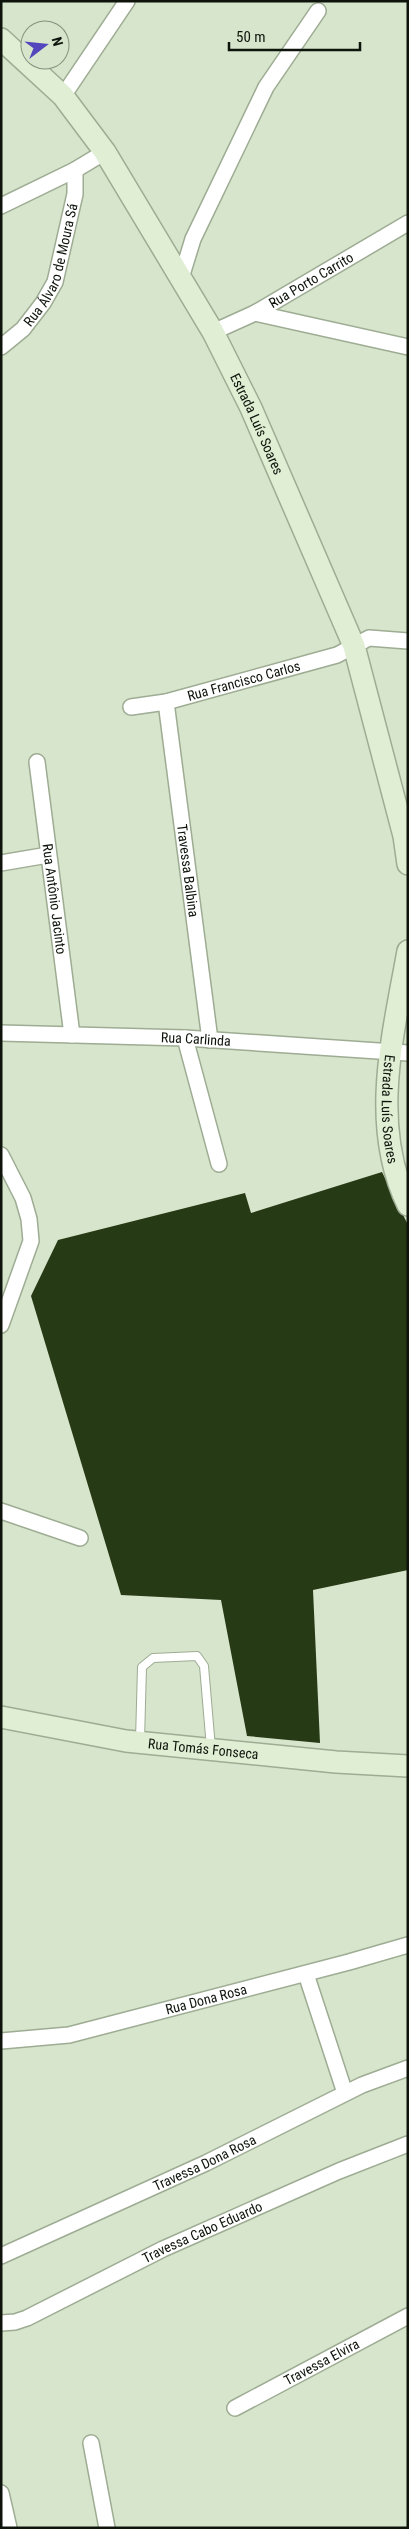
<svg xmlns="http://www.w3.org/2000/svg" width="409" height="2529" font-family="'Roboto Condensed',sans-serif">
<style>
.building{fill:#263a15}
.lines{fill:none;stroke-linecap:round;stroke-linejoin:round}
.lane-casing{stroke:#9dac93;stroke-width:10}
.street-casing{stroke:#9dac93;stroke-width:18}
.secondary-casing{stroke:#9dac93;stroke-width:24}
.lane{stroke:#fff;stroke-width:8}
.street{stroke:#fff;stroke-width:15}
.secondary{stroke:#e0eed4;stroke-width:21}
.labels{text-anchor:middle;stroke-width:5;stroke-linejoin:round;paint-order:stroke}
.street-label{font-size:14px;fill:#0e140b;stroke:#d6e5cb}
</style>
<rect width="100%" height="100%" fill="#d6e5cb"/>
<path class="building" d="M 382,1172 L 408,1225 L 408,1570 L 313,1590 L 320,1743 L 247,1736 L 221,1600 L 121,1595 L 31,1296 L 58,1240 L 245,1193 L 251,1213 Z"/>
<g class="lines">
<defs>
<path id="lane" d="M 140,1740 L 142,1667 L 153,1658 L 197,1656 L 204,1666 L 211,1748"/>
<g id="street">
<path d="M 63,96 L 127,1"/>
<path d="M 1,206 L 75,170 L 105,152"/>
<path d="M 181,278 L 193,239 L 266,87 L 318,11"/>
<path d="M 255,313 L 408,347"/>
<path id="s1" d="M 213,332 L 255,313 L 408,223"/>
<path id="s2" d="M 1,347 L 23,329 L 43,303 L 55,282 L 75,194 L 75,170"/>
<path id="s3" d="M 166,702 L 210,1040"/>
<path id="s4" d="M 131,707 L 166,702 L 337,655 L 369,638 L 408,641"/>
<path id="s5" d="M 37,762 L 72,1035"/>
<path d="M 1,863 L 48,855"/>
<path id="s6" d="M 1,1033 L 185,1038 L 408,1053"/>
<path d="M 185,1038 L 219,1164"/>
<path d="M 1,1155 L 23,1198 L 29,1219 L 31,1241 L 1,1325"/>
<path d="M 1,1511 L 80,1538"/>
<path d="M 306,1974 L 345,2093"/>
<path id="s7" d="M 1,2041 L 69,2035 L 349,1962 L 408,1945"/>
<path id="s8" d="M 1,2256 L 206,2163 L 362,2085 L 408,2068"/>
<path id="s9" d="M 1,2323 L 15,2322 L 27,2318 L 163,2249 L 339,2171 L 408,2144"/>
<path id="s10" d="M 235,2408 L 408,2316"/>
<path d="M 91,2443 L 107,2528"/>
<path d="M 1,2493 L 9,2528"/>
</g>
<g id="secondary">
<path id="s11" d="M 1,39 L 63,96 L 105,152 L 213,332 L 251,408 L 354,646 L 404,836 L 408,864"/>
<path id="s12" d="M 408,951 C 393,1035 369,1125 408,1205"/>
<path id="s13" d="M 1,1717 L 126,1741 L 336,1762 L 408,1766"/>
</g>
</defs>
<use href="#lane" class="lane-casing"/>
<use href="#street" class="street-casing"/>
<use href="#secondary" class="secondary-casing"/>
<use href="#lane" class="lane"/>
<use href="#street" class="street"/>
<use href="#secondary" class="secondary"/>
</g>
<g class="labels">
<g class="street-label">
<text dy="5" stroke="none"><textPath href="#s2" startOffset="100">Rua Álvaro de Moura Sá</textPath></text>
<text dy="5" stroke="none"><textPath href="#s1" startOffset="111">Rua Porto Carrito</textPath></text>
<text dy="5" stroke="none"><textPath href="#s11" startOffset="466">Estrada Luís Soares</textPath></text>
<text dy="5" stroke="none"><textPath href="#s4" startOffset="116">Rua Francisco Carlos</textPath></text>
<text dy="5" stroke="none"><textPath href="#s3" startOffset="170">Travessa Balbina</textPath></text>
<text dy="5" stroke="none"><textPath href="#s5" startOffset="138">Rua Antônio Jacinto</textPath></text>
<text dy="5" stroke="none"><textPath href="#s6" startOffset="195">Rua Carlinda</textPath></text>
<text dy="5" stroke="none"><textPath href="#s12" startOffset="160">Estrada Luís Soares</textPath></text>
<text dy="5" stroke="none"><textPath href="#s13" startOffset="205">Rua Tomás Fonseca</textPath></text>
<text dy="5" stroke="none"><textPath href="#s7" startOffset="210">Rua Dona Rosa</textPath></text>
<text dy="5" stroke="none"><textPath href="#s8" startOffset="224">Travessa Dona Rosa</textPath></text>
<text dy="5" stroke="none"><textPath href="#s9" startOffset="222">Travessa Cabo Eduardo</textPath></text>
<text dy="5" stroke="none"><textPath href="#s10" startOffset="98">Travessa Elvira</textPath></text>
</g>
</g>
<rect width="409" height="2529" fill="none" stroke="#0e140b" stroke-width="5"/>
<g transform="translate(45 45) rotate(74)"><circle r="24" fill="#d6e5cb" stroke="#86917e"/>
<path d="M0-4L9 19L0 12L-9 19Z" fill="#5345bc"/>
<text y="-8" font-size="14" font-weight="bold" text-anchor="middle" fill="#0e140b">N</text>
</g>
<path d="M229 42v8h131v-8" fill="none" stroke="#0e140b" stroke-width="2.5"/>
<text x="236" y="42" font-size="15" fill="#0e140b" stroke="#d6e5cb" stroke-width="4" paint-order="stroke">50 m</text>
</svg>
